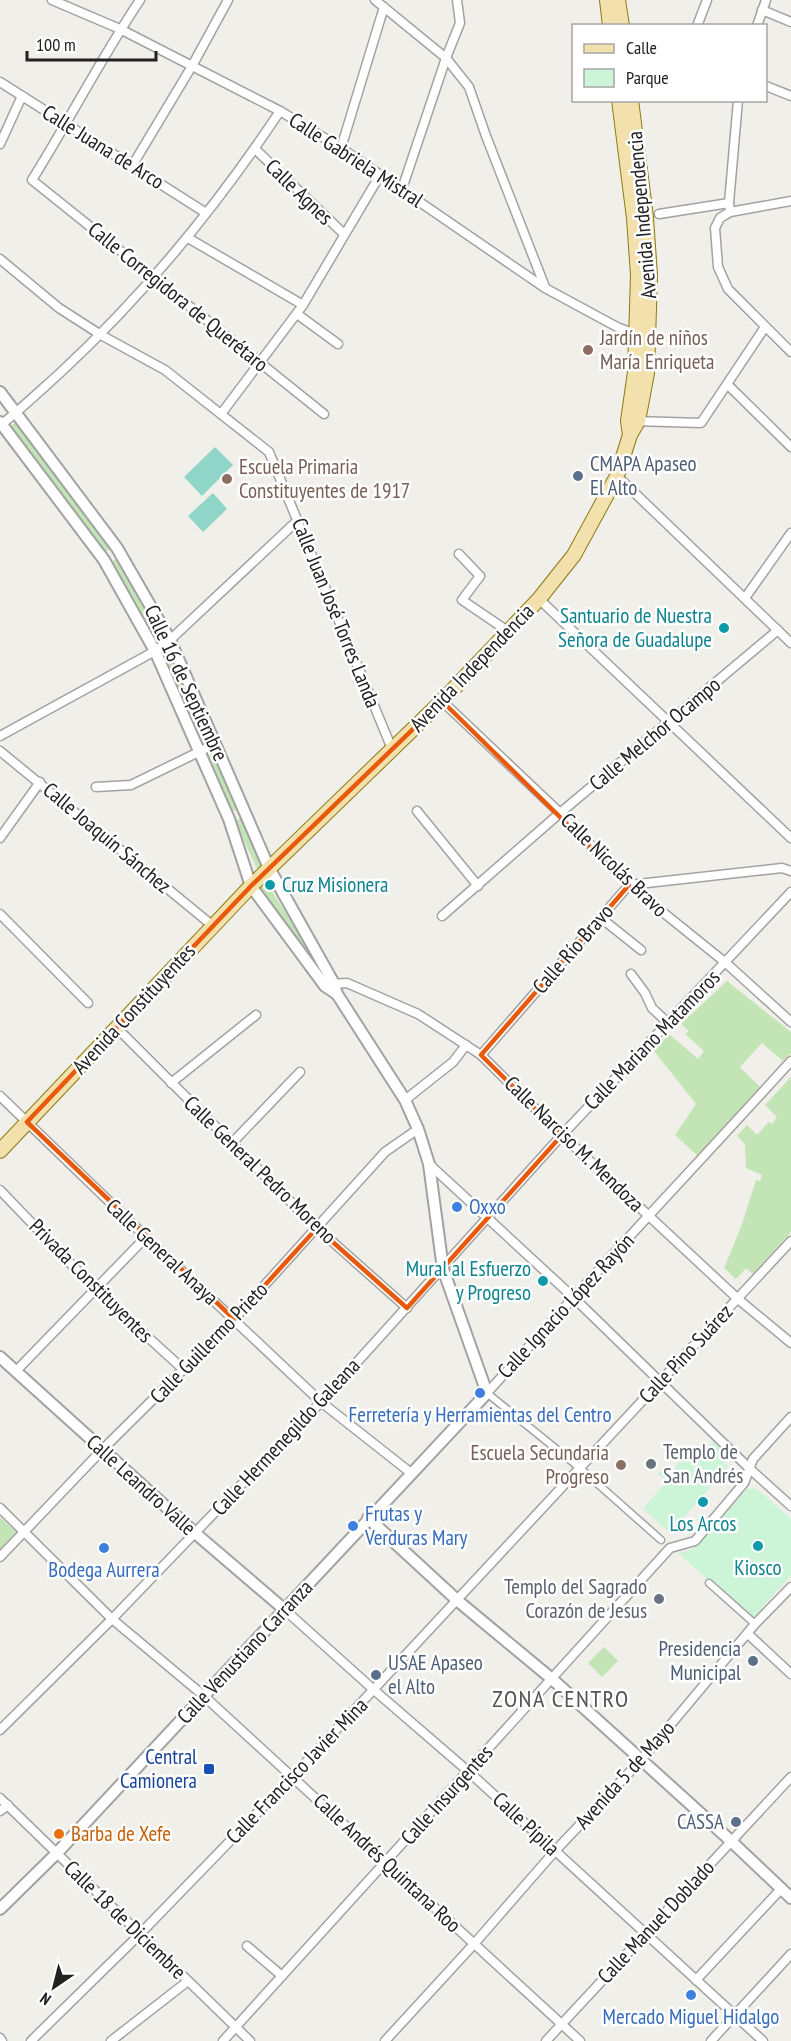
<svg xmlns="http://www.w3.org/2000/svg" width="791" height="2041" font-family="'PT Sans Narrow',sans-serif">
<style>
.grass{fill:#c3e4b5}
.park{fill:#ccf4d6}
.pitch{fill:#90d6c8}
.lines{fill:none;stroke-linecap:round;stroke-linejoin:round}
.pedestrian-casing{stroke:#a2a2a2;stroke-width:9}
.minor-casing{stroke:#a2a2a2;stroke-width:11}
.tertiary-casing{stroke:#a2a2a2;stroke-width:14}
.primary-casing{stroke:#8c7a11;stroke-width:16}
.pedestrian{stroke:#fff;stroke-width:6}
.minor{stroke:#fff;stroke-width:8}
.tertiary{stroke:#fff;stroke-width:10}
.primary{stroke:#f2e1ac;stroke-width:14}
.marked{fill:none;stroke:#e8590c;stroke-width:4.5;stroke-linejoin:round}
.education-dot{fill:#8d6e63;stroke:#fff;stroke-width:2}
.service-dot{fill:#5c6f8a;stroke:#fff;stroke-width:2}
.culture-dot{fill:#0f9aa8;stroke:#fff;stroke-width:2}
.shop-dot{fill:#3f7fe0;stroke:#fff;stroke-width:2}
.worship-dot{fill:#6b7280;stroke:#fff;stroke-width:2}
.transit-dot{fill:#1a4fb4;stroke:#fff;stroke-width:2}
.food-dot{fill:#e8710a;stroke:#fff;stroke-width:2}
.labels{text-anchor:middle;stroke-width:5;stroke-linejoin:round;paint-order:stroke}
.street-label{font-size:21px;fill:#212121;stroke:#fff}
.education-label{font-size:21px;fill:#785e54;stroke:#fff;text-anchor:start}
.service-label{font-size:21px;fill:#4e5e75;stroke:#fff;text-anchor:start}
.culture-label{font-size:21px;fill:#0d838f;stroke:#fff;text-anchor:end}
.shop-label{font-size:21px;fill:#366cbe;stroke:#fff}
.worship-label{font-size:21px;fill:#5b616d;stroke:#fff;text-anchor:start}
.transit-label{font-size:21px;fill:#164399;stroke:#fff;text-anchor:end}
.food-label{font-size:21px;fill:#c56008;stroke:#fff;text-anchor:start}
.quarter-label{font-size:24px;letter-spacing:1.5px;fill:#545454;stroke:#fff}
</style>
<rect width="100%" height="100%" fill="#f0efe9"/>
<g class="grass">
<path d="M 18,421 L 110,549 L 105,552 L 11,426 Z"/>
<path d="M 117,558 L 162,633 L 154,638 L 110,563 Z"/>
<path d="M 171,655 L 207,739 L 201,742 L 164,659 Z"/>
<path d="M 213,752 L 238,809 L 231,812 L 206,756 Z"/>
<path d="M 242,818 L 264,866 L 257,869 L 235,821 Z"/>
<path d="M 265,881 L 321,967 L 321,973 L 257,886 Z"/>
<path d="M 727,981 L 791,1032 L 791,1053 L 783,1061 L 762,1043 L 740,1067 L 760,1087 L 698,1156 L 675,1135 L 696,1104 L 654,1051 L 669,1034 L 698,1059 L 704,1051 L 685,1034 L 689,1031 L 681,1024 Z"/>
<path d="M 791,1077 L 791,1232 L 753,1274 L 746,1268 L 736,1279 L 724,1268 L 741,1227 L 756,1180 L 760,1181 L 762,1175 L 746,1168 L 745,1144 L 737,1136 L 747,1125 L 757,1135 L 769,1122 L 772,1124 L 777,1117 L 765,1105 Z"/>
<path d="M 0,1517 L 16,1532 L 0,1549 Z"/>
<path d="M 604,1647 L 618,1661 L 602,1677 L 588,1663 Z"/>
</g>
<g class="park">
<path d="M 715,1437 L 734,1453 L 724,1463 L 728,1467 L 670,1533 L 643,1509 L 667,1481 L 658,1474 L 664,1465 L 673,1471 L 683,1456 L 696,1465 Z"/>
<path d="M 748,1488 L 757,1489 L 791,1519 L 791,1575 L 752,1619 L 678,1553 L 693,1549 Z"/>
</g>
<g class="pitch">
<path d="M 215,447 L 233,465 L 202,496 L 184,477 Z"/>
<path d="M 213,493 L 227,509 L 203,532 L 188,516 Z"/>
</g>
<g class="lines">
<defs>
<g id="pedestrian">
<path d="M 487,1393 L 581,1469 L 661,1540"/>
<path d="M 709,1583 L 755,1624"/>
</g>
<g id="minor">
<path d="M 52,0 L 120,29 L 280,111 L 341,148 L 545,288 L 619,328 L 639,335"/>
<path d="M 140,0 C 101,58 69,121 32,180 L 324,414"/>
<path d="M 375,0 L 446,58 L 469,87 L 486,136 L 545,287"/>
<path d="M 762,10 L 791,22"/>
<path d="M 697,26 L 707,0"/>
<path d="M 757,26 L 766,0"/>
<path d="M 0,82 L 206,213"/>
<path d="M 766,86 L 791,96"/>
<path d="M 0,144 L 22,96"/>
<path d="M 341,148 L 384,7"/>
<path d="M 255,149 L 344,234"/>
<path d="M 132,166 L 192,66 L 228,0"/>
<path d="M 402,189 L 446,58 L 460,23 L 457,0"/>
<path d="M 791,201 L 730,212 L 720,218 L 715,228 L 718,267 L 728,289 L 791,352"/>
<path d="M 730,212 L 729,203 L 738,100"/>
<path d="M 659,214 L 729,203"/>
<path d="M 188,238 L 303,305"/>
<path d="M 0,259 L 59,308 L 101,335 L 165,370 L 269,452 L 392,749"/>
<path d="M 297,314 L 338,344"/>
<path d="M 728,385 L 791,447"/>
<path d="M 221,414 L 303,305 L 380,175"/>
<path d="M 634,421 L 701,423 L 765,327"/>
<path d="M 2,424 C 22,408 41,390 60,373 C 144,295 217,206 280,111"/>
<path d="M 617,476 L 791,643"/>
<path d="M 459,554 L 480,576 L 462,600 L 509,632"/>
<path d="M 745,598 L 791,533"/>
<path d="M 539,599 L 791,838"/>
<path d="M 442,701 L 560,813 L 629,885 L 726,963 L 791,1022"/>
<path d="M 0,736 L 155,651 L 170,640 L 298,520"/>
<path d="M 0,751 L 213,926"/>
<path d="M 96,787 L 131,785 L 215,744"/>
<path d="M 417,811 L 478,886"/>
<path d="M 0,838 L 40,782"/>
<path d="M 0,914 L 88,1003"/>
<path d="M 442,916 L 560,813 L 778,630"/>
<path d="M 601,918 L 641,950"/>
<path d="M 631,974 L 645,993 L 652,1008 L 668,1023"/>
<path d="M 330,984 L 347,983 L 418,1014 L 481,1055 L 562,1135 L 738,1299 L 791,1343"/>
<path d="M 117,1028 L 317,1228 L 407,1308"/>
<path d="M 481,1055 L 629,885 L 782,868 L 791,871"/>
<path d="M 171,1083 L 256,1015"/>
<path d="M 0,1096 L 146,1237 L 321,1402 L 411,1473"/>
<path d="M 405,1100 L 453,1062 L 466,1045"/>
<path d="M 231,1144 L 300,1072"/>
<path d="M 429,1164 L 573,1297 L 750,1469 L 791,1506"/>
<path d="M 0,1190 L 95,1289 L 184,1370"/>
<path d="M 16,1371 L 146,1237"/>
<path d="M 487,1393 C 587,1281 690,1172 791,1061"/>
<path d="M 0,1508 L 112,1619 L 204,1696 L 580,2041"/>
<path d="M 0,1557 L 102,1450 L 234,1319 L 385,1152 L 418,1129"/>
<path d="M 285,1610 L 374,1690 L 469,1772 L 763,2041"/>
<path d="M 748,1634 L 791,1674"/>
<path d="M 0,1730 L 112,1619 L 321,1402 L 562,1135 L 791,892"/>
<path d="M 0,1798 L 250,2041"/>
<path d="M 0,1811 L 8,1805"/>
<path d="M 247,1946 L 282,1976"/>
<path d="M 696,1980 L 781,1889"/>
<path d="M 0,2038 L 2,2041"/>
<path d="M 31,2041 L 139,1935 L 293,1776 L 791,1241"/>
<path d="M 111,2041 L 188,1981"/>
<path d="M 223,2041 L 670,1548 L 695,1541 L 744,1483 L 753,1459 L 791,1417"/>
<path d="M 385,2041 L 474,1944 L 555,1851 L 641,1760 L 755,1624 L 791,1587"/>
<path d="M 546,2041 L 791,1777"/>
<path d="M 711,2041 L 791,1954"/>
</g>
<g id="tertiary">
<path d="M 0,392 L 117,548 L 170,640 L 269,868 L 333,982 L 337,994 L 405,1100 L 418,1129 L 429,1164 L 443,1269 L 487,1393 L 56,1854 L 0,1909"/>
<path d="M 0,422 L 104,560 L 155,651 L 229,819 L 251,886 L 325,986 L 337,994"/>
<path d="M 0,1357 L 195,1533 L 285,1610"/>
<path d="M 368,1518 L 458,1601 L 552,1679 L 731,1841 L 791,1898"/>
</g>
<g id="primary">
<path d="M 607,0 L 610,26"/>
<path d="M 618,0 L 622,26"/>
<path d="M 619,100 L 634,218 L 638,275 L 635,372 L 628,421 L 630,435"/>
<path d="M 0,1151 L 251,886 L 442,701 L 539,599 L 574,555 L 617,476 L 630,435 L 638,421 L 647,373 L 650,275 L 646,217 L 631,100"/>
</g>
</defs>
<use href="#pedestrian" class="pedestrian-casing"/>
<use href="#minor" class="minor-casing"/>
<use href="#tertiary" class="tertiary-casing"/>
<use href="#primary" class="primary-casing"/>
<use href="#pedestrian" class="pedestrian"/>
<use href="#minor" class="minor"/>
<use href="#tertiary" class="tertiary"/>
<use href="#primary" class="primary"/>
</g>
<path class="marked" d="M 442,701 L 629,885 L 481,1055 L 562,1135 L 407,1308 L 317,1228 L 234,1319 L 27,1122 L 251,886 Z"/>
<g class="education-dot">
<circle cx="588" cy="350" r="6"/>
<circle cx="227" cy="479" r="6"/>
<circle cx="621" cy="1465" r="6"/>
</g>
<g class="service-dot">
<circle cx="578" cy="476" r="6"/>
<circle cx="753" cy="1661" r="6"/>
<circle cx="376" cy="1675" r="6"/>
<circle cx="736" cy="1822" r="6"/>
</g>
<g class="culture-dot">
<circle cx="724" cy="628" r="6"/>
<circle cx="270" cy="885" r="6"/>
<circle cx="543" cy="1281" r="6"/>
<circle cx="703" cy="1502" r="6"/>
<circle cx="758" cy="1546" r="6"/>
</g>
<g class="shop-dot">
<circle cx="457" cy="1207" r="6"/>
<circle cx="480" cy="1393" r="6"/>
<circle cx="353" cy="1526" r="6"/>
<circle cx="104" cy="1548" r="6"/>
<circle cx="691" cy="1995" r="6"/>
</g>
<g class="worship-dot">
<circle cx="651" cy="1464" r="6"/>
<circle cx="659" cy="1599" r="6"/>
</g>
<rect class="transit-dot" x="203" y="1763" width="12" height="12" rx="3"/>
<circle class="food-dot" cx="59" cy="1834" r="6"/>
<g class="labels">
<g class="street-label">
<text transform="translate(103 147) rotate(32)" y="7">Calle Juana de Arco</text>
<text transform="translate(356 160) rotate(33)" y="7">Calle Gabriela Mistral</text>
<text transform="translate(299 192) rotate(44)" y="7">Calle Agnes</text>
<text transform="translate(642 215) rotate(-95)" y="7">Avenida Independencia</text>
<text transform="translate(178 297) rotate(39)" y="7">Calle Corregidora de Querétaro</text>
<text transform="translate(336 613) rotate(68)" y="7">Calle Juan José Torres Landa</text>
<text transform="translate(472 668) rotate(-46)" y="7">Avenida Independencia</text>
<text transform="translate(186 683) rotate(65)" y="7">Calle 16 de Septiembre</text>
<text transform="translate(655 734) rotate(-40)" y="7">Calle Melchor Ocampo</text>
<text transform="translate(107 838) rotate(40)" y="7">Calle Joaquín Sánchez</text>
<text transform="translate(614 865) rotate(44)" y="7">Calle Nicolás Bravo</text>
<text transform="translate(573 949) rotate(-49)" y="7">Calle Río Bravo</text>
<text transform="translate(134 1009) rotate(-47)" y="7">Avenida Constituyentes</text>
<text transform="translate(652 1040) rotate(-46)" y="7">Calle Mariano Matamoros</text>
<text transform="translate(574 1144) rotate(44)" y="7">Calle Narciso M. Mendoza</text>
<text transform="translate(260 1170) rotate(44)" y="7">Calle General Pedro Moreno</text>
<text transform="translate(162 1252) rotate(43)" y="7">Calle General Anaya</text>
<text transform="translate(91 1281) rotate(45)" y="7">Privada Constituyentes</text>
<text transform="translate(566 1306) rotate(-47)" y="7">Calle Ignacio López Rayón</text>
<text transform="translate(209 1343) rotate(-46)" y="7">Calle Guillermo Prieto</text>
<text transform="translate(686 1354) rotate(-47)" y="7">Calle Pino Suárez</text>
<text transform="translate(286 1437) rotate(-47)" y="7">Calle Hermenegildo Galeana</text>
<text transform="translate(141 1485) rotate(42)" y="7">Calle Leandro Valle</text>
<text transform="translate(245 1652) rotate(-47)" y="7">Calle Venustiano Carranza</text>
<text transform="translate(297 1771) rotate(-46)" y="7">Calle Francisco Javier Mina</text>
<text transform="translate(625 1775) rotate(-48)" y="7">Avenida 5 de Mayo</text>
<text transform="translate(447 1795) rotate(-48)" y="7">Calle Insurgentes</text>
<text transform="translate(526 1824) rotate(43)" y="7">Calle Pípila</text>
<text transform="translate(387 1863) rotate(43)" y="7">Calle Andrés Quintana Roo</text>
<text transform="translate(125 1920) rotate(44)" y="7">Calle 18 de Diciembre</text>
<text transform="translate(656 1922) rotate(-47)" y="7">Calle Manuel Doblado</text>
</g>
<g class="education-label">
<text x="600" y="345">Jardín de niños<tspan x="600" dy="24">María Enriqueta</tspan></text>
<text x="239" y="474">Escuela Primaria<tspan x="239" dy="24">Constituyentes de 1917</tspan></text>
<text x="609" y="1460" text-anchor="end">Escuela Secundaria<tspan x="609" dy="24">Progreso</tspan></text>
</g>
<g class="service-label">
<text x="590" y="471">CMAPA Apaseo<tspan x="590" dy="24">El Alto</tspan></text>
<text x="741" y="1656" text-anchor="end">Presidencia<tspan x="741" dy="24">Municipal</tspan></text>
<text x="388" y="1670">USAE Apaseo<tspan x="388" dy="24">el Alto</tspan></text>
<text x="724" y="1829" text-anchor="end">CASSA</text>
</g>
<g class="culture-label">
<text x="712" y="623">Santuario de Nuestra<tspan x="712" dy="24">Señora de Guadalupe</tspan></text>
<text x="282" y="892" text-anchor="start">Cruz Misionera</text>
<text x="531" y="1276">Mural al Esfuerzo<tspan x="531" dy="24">y Progreso</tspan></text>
<text x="703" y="1531" text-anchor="middle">Los Arcos</text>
<text x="758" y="1575" text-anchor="middle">Kiosco</text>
</g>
<g class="shop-label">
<text x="469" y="1214" text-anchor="start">Oxxo</text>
<text x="480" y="1422">Ferretería y Herramientas del Centro</text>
<text x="365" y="1521" text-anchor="start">Frutas y<tspan x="365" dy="24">Verduras Mary</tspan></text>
<text x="104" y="1577">Bodega Aurrera</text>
<text x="691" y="2024">Mercado Miguel Hidalgo</text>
</g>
<g class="worship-label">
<text x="663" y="1459">Templo de<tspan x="663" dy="24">San Andrés</tspan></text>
<text x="647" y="1594" text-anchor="end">Templo del Sagrado<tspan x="647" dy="24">Corazón de Jesus</tspan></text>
</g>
<g class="transit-label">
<text x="197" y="1764">Central<tspan x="197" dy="24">Camionera</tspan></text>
</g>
<g class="food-label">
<text x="71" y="1841">Barba de Xefe</text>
</g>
<g class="quarter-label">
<text x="561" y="1707">ZONA CENTRO</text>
</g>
</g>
<rect x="572" y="24" width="195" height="78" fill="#ffffff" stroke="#a6a6a6" stroke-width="1.5"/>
<rect x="584" y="44" width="30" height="9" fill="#f2e1ac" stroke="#a6a6a6" stroke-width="1.5"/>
<text x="626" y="54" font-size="18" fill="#212121">Calle</text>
<rect x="584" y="69" width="30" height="18" fill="#ccf4d6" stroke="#a6a6a6" stroke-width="1.5"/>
<text x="626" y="84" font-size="18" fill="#212121">Parque</text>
<g transform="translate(54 1987) rotate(215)" stroke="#ffffff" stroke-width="4.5" paint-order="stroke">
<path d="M0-4.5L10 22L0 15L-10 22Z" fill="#212121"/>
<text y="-9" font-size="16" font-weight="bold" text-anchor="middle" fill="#212121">N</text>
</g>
<path d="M27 51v9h129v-9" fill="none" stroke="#212121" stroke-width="3"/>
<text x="36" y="51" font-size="18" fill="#212121" stroke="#ffffff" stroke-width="4.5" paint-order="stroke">100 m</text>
</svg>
